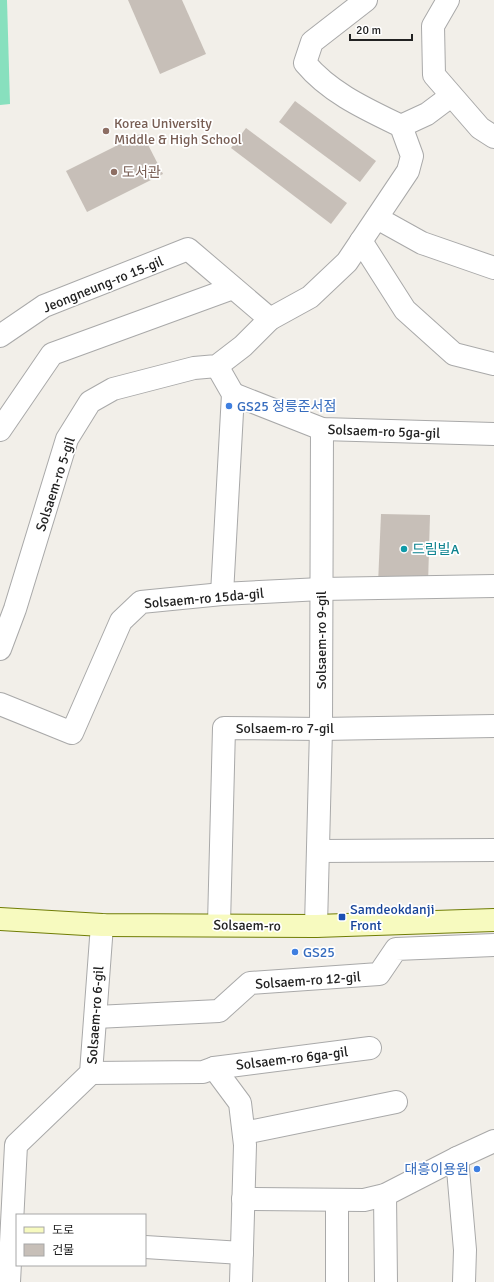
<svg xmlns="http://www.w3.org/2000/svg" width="494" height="1282" font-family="Signika,'Noto Sans KR',sans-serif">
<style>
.pitch{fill:#88e0be}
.building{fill:#c7bfb8}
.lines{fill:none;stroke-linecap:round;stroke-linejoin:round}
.street-casing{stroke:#a9a9a9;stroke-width:24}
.secondary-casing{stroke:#707d05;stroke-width:24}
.street{stroke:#fff;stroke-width:22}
.secondary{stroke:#f7fabf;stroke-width:22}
.education-dot{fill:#8d6e63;stroke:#fff;stroke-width:1.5}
.shop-dot{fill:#3f7fe0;stroke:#fff;stroke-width:1.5}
.culture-dot{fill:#0f9aa8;stroke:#fff;stroke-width:1.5}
.transit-dot{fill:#1a4fb4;stroke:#fff;stroke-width:1.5}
.labels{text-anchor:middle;stroke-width:3.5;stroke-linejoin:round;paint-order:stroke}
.education-label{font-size:14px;fill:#785e54;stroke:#fff;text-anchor:start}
.street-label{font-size:14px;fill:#222;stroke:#fff}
.shop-label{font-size:14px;fill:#366cbe;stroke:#fff;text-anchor:start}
.culture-label{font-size:14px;fill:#0d838f;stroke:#fff;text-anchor:start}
.transit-label{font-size:14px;fill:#164399;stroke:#fff;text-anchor:start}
</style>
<rect width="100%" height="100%" fill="#f2efe9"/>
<path class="pitch" d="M 0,0 L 7,0 L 10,104 L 0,105 Z"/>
<g class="building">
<path d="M 128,0 L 182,0 L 206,54 L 160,74 Z"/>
<path d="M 295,101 L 376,161 L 360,182 L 279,122 Z"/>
<path d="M 246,128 L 347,203 L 331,224 L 231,148 Z"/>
<path d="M 142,133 L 163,174 L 87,212 L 66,171 Z"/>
<path d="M 381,514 L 430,515 L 428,584 L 378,584 Z"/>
</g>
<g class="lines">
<defs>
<g id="street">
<path d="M 448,0 L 433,26 L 434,75 L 480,128 L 494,137"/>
<path d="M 401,126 L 427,114 L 451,96"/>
<path d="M 377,218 L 422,243 L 494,268"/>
<path d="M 361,241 L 405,310 L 454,354 L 494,364"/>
<path d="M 0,336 L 44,306 L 188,249 L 270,319"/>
<path d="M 217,366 L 233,394 L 222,594"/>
<path d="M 233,394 L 322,429 L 494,434"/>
<path d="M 0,430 L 52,354 L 233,288"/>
<path d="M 0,649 L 15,609 L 67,439 L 90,402 L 113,389 L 194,368 L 217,366 L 243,346 L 270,319 L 310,297 L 347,262 L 408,171 L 412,156 L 401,126 C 366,109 330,93 305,63 L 312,42 L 366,0"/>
<path d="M 0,704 L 72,733 L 121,621 L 141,602 L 222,594 L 321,589 L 494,586"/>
<path d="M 318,851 L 494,850"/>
<path d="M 219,924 L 224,728 L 321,729 L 494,726"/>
<path d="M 316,926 L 321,729 L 322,429"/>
<path d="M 96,1017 L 219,1011 L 250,983 L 379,974 L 396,949 L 494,945"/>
<path d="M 214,1068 L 240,1103 L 245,1145 L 241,1282"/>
<path d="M 91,1073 L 203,1072 L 214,1068 L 370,1048"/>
<path d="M 244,1133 L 396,1102"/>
<path d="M 457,1158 L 465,1250 L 464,1282"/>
<path d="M 385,1195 L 386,1282"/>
<path d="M 243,1199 L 364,1200 L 385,1195 L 457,1158 L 494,1141"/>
<path d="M 145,1247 L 242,1253"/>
<path d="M 9,1282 L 16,1145 L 91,1073 L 102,925"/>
<path d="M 337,1282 L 337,1200"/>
</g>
<path id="secondary" d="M 0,919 L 102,925 L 316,926 L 494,920"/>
</defs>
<use href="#street" class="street-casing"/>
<use href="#secondary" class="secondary-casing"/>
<use href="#street" class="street"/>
<use href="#secondary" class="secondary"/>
</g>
<g class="education-dot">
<circle cx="106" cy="131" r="4"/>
<circle cx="114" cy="172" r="4"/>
</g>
<g class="shop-dot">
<circle cx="229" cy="406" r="4"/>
<circle cx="295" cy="952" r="4"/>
<circle cx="477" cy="1169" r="4"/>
</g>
<circle class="culture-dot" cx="404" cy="549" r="4"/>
<rect class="transit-dot" x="338" y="913" width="8" height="8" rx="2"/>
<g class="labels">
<g class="education-label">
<text x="114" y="128">Korea University<tspan x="114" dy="16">Middle &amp; High School</tspan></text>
<text x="122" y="177">도서관</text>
</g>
<g class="street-label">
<text transform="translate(103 284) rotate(-22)" y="5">Jeongneung-ro 15-gil</text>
<text transform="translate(384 431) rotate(2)" y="5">Solsaem-ro 5ga-gil</text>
<text transform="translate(55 484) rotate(-72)" y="5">Solsaem-ro 5-gil</text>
<text transform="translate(204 598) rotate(-5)" y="5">Solsaem-ro 15da-gil</text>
<text transform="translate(321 640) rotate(-90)" y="5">Solsaem-ro 9-gil</text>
<text x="285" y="733">Solsaem-ro 7-gil</text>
<text transform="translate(247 925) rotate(1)" y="5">Solsaem-ro</text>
<text transform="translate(308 980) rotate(-4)" y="5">Solsaem-ro 12-gil</text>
<text transform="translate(95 1015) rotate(-86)" y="5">Solsaem-ro 6-gil</text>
<text transform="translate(292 1058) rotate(-7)" y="5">Solsaem-ro 6ga-gil</text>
</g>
<g class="shop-label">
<text x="237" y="411">GS25 정릉준서점</text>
<text x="303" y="957">GS25</text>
<text x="469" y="1174" text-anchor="end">대흥이용원</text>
</g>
<g class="culture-label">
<text x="412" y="554">드림빌A</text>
</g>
<g class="transit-label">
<text x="350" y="914">Samdeokdanji<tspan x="350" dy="16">Front</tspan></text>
</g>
</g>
<rect x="16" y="1214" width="130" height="52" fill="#ffffff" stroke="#a7a7a7"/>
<rect x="24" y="1227" width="20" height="6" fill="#f7fabf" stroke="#a7a7a7"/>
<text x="52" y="1234" font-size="12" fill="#222222">도로</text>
<rect x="24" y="1244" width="20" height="12" fill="#c7bfb8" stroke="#a7a7a7"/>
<text x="52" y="1254" font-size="12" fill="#222222">건물</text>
<path d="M350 34v6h62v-6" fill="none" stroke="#222222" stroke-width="2"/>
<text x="356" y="34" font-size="12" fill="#222222" stroke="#ffffff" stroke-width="3" paint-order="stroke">20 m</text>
</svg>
